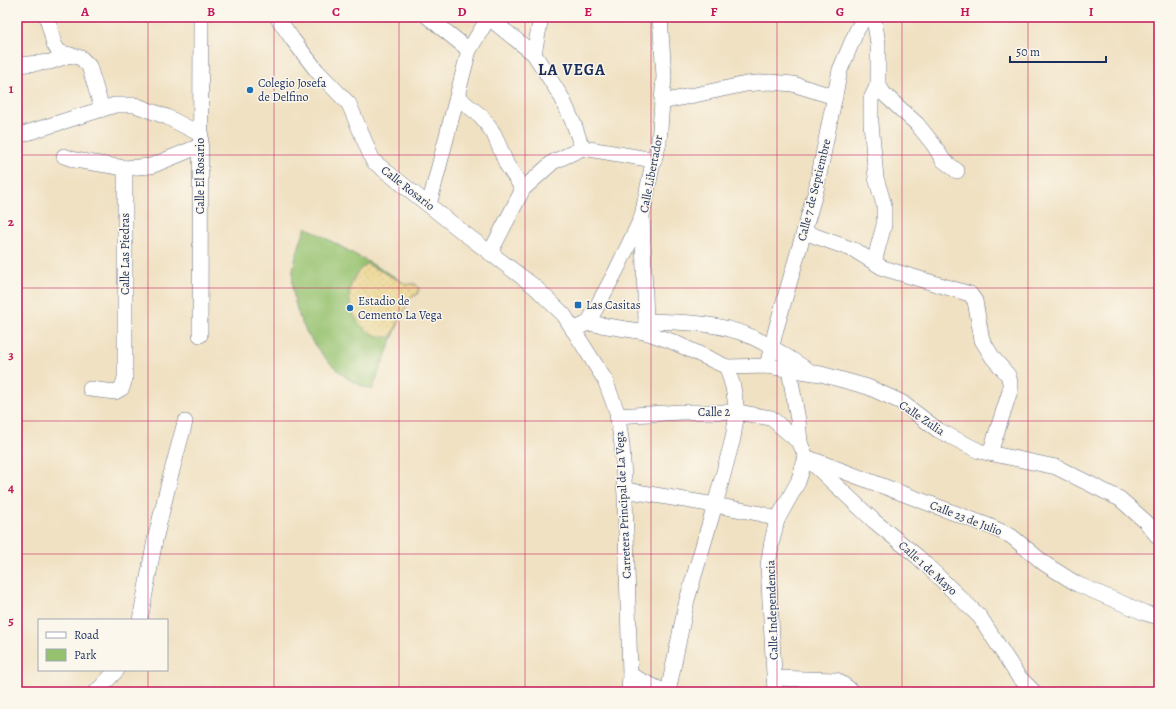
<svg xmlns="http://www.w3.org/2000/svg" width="1176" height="709" font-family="Alegreya,serif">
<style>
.green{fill:#96c270;stroke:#587867}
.sand{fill:url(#sand-dots);stroke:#84847e}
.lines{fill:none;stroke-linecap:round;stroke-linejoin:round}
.minor-casing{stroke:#666d81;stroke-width:16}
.minor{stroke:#fff;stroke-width:15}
.grid{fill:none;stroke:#c2185b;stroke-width:1;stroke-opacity:0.55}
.poi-dot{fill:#1f6fb2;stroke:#fbf7ec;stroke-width:1.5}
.labels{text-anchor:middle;stroke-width:3;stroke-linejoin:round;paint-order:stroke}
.poi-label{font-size:12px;fill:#1b2f5e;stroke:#fbf7ec;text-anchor:start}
.street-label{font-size:12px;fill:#1b2f5e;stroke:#fbf7ec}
.district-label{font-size:16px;font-weight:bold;letter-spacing:1px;fill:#1b2f5e;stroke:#fbf7ec}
.neatline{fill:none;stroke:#c2185b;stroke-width:1.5}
.grid-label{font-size:13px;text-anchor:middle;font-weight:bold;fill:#c2185b}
</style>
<defs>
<pattern id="sand-dots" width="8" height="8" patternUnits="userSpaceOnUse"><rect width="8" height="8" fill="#eeda9e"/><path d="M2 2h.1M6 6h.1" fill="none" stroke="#ccbb8a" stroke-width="1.8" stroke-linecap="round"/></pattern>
</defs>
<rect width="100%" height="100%" fill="#fbf7ec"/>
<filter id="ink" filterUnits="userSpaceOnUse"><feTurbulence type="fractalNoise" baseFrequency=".025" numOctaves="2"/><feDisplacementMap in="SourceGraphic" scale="8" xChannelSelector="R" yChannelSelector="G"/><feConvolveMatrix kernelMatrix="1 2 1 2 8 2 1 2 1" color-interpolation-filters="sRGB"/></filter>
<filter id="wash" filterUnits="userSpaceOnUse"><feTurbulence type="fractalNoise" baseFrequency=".012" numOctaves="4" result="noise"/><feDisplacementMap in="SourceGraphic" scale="16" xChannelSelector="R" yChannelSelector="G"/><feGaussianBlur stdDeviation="0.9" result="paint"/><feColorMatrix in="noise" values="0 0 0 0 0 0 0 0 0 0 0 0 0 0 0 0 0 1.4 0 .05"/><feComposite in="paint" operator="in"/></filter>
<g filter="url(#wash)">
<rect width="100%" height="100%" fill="#f0e1c2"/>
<path class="green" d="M 306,227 L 395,277 L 401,282 L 403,311 L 372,390 C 365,387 357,384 350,380 C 342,375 335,368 329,362 C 305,337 290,306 293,271 C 295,256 301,241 306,227 Z"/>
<path class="sand" d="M 367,264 L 408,285 C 413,283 417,283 419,289 L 417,295 L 411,297 L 391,337 C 384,337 378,336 373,334 C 350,323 342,292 358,272 C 360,269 364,267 367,264 Z"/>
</g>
<g filter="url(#ink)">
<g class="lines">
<defs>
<g id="minor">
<path d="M 47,17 L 54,44 L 59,52 L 70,55"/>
<path d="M 277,17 L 293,40 L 317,71 L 349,104 L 373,161 L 464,233 L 535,287 L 564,315 L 605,380 L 617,412 L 622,445 L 625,496 L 630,675 L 629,692"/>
<path d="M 428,17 L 469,50"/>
<path d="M 874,17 L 878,44 L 878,84 L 871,99 L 871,123 L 876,178 L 884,205 L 884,225 L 874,262"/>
<path d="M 489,18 L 534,54 L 562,98 L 575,127 L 580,142 L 583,148 L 654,160"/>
<path d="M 534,54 L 541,17"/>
<path d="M 17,65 L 50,62 L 70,55 L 81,58 L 89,66 L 102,109"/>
<path d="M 878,84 L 884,94 L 917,124 L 933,144 L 943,160 L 957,171"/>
<path d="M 457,97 L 481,116 L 494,134 L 507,165 L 523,189"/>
<path d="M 662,102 L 746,84 L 770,82 L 793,84 L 835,97"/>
<path d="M 17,136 L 115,105 L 135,105 L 167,117 L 200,134"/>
<path d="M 64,156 L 75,160 L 125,168"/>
<path d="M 429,205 L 469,50 L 489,17"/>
<path d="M 804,232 L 854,250 L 883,268 L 970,294 L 975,301 L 982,340 L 993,358 L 1008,375 L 1010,382 L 1010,391 L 990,453"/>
<path d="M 490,253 L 523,189 L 553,162 L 583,148"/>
<path d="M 646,321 C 681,322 719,322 752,337 C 772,346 790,359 808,370"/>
<path d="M 588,323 L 616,271 L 641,219"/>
<path d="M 573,330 L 588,323 L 645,332 L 671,341 L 727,367 L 767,366 L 821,374 L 868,387 L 901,402 L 938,430 L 979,451 L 1056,467 L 1120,499 L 1146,522 L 1159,538"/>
<path d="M 645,332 L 646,321 L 642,216 L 652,167 L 659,142 L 664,76 L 660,17"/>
<path d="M 200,335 L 201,17"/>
<path d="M 767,366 L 776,329 L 816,190 L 840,70 L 857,30 L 865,17"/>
<path d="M 789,370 L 798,420 L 800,443 L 806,457 L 874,521 L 918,557 L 980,617 L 1018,676 L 1034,692"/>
<path d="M 90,389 L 115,392 L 122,388 L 125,378 L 125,168 L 151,166 L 200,146"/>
<path d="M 617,416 L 681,412 L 737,412 L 771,418 L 800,443"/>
<path d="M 811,459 L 989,526 L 1011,536 L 1045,564 L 1077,584 L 1145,613 L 1159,617"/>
<path d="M 625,490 L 715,505 L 762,514 L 777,520"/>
<path d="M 140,620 L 155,540 L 170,478 L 185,422"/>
<path d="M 630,675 L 665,692"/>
<path d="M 774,678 L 836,680 L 848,688 L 852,692"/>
<path d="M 96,692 L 117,670"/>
<path d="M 668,692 L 687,600 L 715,505 L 733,438 L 737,412 L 733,387 L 727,367"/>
<path d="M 775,692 L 768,565 L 772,541 L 777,520 L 798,482 L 806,457"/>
</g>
</defs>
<use href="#minor" class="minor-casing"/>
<use href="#minor" class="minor"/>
</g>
</g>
<path class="grid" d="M 148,17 L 148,620M 274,17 L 274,692M 399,17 L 399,692M 525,17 L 525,692M 651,17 L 651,692M 777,17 L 777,692M 902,17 L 902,692M 1028,17 L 1028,692M 17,155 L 1159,155M 17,288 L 1159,288M 17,421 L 1159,421M 17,554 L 1159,554M 148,670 L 148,692"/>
<g class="poi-dot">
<circle cx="250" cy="90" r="4"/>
<rect x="574" y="301" width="8" height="8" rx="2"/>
<circle cx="350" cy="308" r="4"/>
</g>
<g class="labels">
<g class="poi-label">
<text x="258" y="87">Colegio Josefa<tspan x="258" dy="14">de Delfino</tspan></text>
<text x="358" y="305">Estadio de<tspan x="358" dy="14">Cemento La Vega</tspan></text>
<text x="586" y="309">Las Casitas</text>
</g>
<g class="street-label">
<text transform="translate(651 174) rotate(-79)" y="4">Calle Libertador</text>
<text transform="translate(200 176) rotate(-90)" y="4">Calle El Rosario</text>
<text transform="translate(408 188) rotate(38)" y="4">Calle Rosario</text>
<text transform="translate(814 190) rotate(-76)" y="4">Calle 7 de Septiembre</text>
<text transform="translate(125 254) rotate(-90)" y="4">Calle Las Piedras</text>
<text x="714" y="416">Calle 2</text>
<text transform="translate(922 418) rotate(34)" y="4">Calle Zulia</text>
<text transform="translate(623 505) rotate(-93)" y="4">Carretera Principal de La Vega</text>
<text transform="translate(966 518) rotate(21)" y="4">Calle 23 de Julio</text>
<text transform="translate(928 568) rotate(42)" y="4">Calle 1 de Mayo</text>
<text transform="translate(772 610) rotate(-92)" y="4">Calle Independencia</text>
</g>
<g class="district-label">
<text x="572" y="75">LA VEGA</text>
</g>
</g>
<rect width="1176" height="709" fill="none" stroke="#fbf7ec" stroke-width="44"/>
<rect x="38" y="619" width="130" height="52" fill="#fbf7ec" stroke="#a1a7b3"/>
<rect x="46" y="632" width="20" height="6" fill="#ffffff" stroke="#a1a7b3"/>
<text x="74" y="639" font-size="12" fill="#1b2f5e">Road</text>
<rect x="46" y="649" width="20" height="12" fill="#96c270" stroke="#a1a7b3"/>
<text x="74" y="659" font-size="12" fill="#1b2f5e">Park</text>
<path d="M1010 56v6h96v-6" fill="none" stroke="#1b2f5e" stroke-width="2"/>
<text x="1016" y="56" font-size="12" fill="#1b2f5e" stroke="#fbf7ec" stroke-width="3" paint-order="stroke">50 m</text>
<rect x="22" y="22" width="1132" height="665" class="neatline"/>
<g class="grid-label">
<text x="85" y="16">A</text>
<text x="211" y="16">B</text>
<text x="336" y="16">C</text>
<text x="462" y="16">D</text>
<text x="588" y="16">E</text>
<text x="714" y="16">F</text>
<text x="840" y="16">G</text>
<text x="965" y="16">H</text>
<text x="1091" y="16">I</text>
<text x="11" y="93">1</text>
<text x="11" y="226">2</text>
<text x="11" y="359">3</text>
<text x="11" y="492">4</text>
<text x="11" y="625">5</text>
</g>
</svg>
